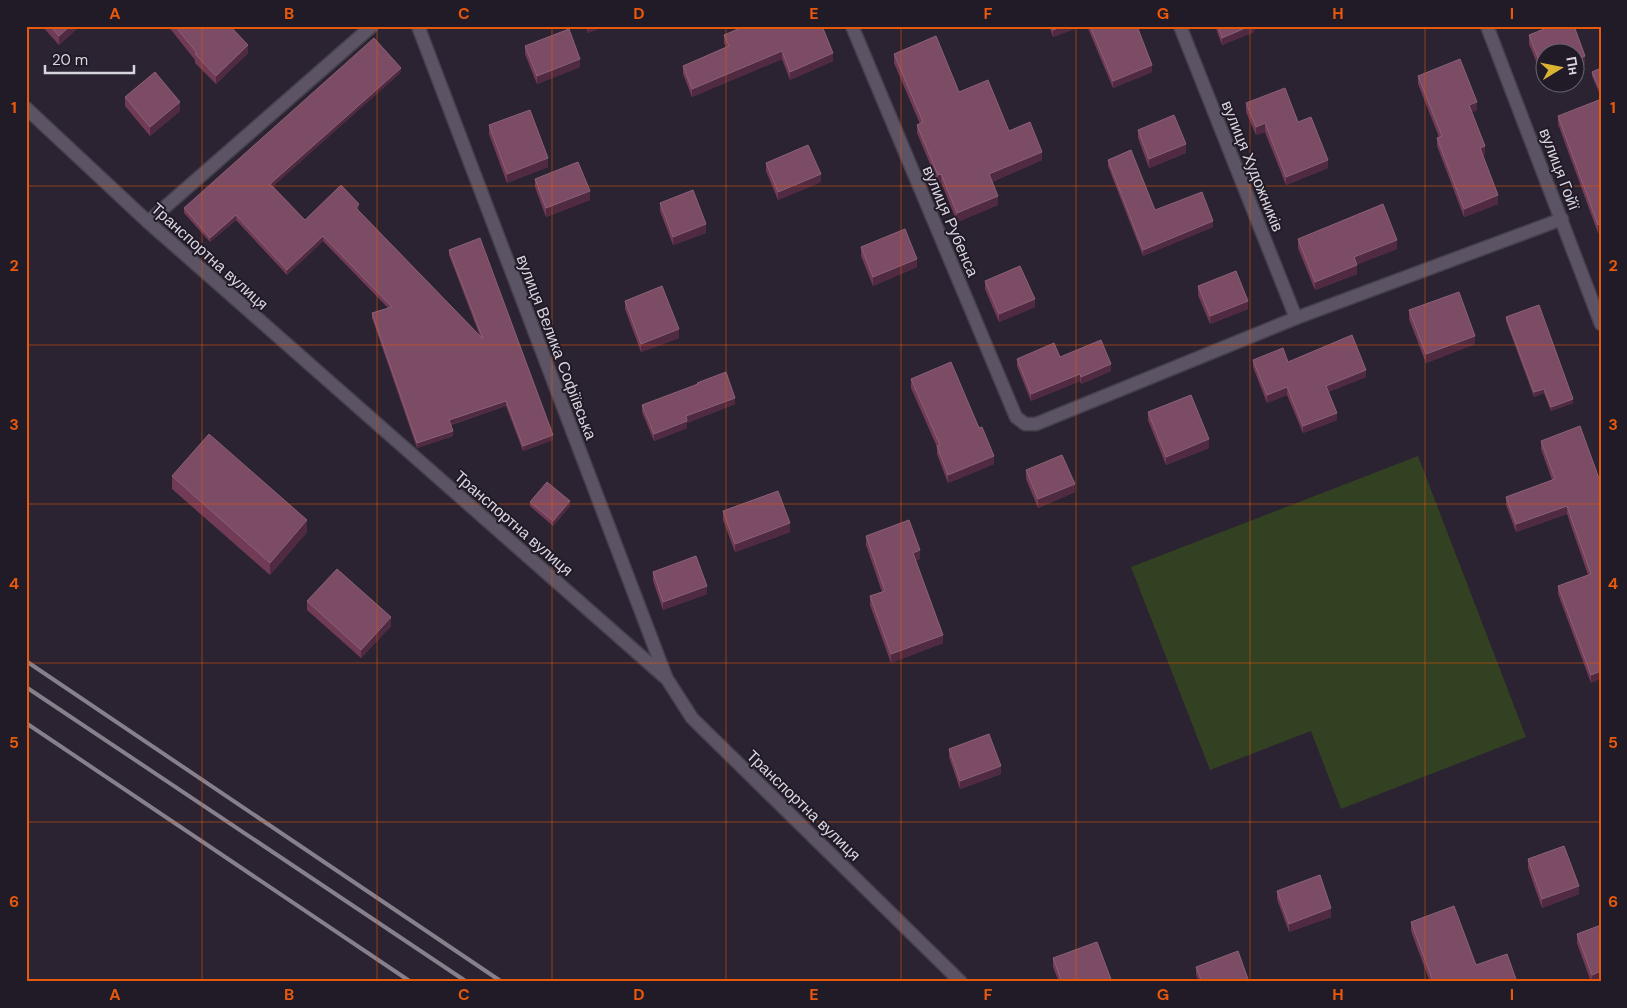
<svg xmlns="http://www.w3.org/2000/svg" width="1627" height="1008" font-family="'DM Sans',sans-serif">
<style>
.green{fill:#324122}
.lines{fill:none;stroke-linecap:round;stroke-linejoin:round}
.street-casing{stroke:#46404c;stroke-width:15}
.street{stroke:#5c5464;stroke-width:12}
.rail{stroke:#86808b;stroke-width:4}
.wall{fill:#713b55}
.shaded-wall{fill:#502a41}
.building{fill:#7c4b64;stroke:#8b6177}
.grid{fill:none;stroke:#e8590c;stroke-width:1;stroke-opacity:0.55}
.labels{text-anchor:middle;stroke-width:4;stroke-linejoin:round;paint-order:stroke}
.street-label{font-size:16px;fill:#d9d5de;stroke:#211a27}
.neatline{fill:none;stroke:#e8590c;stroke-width:2}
.grid-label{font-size:16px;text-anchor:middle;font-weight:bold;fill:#e8590c}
</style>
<rect width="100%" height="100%" fill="#2b2331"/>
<path class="green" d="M 1418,456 L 1526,737 L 1341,809 L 1311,731 L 1210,770 L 1131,567 Z"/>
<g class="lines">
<defs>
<g id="street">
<path d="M 418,26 L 666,677"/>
<path d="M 852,26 L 1016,417 L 1025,424 L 1036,424 L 1296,318 L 1562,219"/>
<path d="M 1180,26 L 1296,318"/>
<path d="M 1487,26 L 1601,324"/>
<path d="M 26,108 L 148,222 L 667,679 L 692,718 L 961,982"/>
<path d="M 148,222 L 372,26"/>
</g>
</defs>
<use href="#street" class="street-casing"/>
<use href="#street" class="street"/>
<g class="rail">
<path d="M 26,661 L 502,982"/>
<path d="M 26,687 L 467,982"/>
<path d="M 26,723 L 411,982"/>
</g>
</g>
<g class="wall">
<path d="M 42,26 L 80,26 L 59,45 Z"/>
<path d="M 168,26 L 230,26 L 248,53 L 216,84 L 195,63 L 195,60 Z"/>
<path d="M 586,26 L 605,26 L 588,33 Z"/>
<path d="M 1049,26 L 1082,26 L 1053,37 Z"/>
<path d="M 1087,26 L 1137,26 L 1152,72 L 1113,88 Z"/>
<path d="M 1215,26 L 1255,26 L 1254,32 L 1222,45 Z"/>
<path d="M 1552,26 L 1574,26 L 1585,56 L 1585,65 L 1574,69 L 1574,52 L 1544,52 L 1544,81 L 1529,44 L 1529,35 Z"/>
<path d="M 763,27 L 833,61 L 790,80 L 782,59 L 692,97 L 683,74 L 683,66 L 726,47 L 724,43 L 724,35 Z"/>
<path d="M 525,46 L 580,67 L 537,84 L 525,54 Z"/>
<path d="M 894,54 L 959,92 L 1009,131 L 1042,160 L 992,182 L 998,205 L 957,222 L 941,182 L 938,183 L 917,133 L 917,125 L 920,124 L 894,63 Z"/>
<path d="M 1601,68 L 1601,97 L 1592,76 L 1592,72 Z"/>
<path d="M 401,72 L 273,186 L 305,220 L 359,209 L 358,210 L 480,336 L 449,255 L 449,250 L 553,440 L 523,451 L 506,406 L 451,425 L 453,436 L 417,448 L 372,318 L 372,313 L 388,308 L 323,241 L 287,275 L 236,220 L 210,242 L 184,213 L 184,208 Z"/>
<path d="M 1418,76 L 1477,110 L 1472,112 L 1485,155 L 1483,155 L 1498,204 L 1464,217 L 1437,146 L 1437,138 L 1439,137 L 1418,84 Z"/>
<path d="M 125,97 L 180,111 L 150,136 L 125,106 Z"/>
<path d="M 1246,103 L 1298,122 L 1328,168 L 1286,185 L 1265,132 L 1256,135 L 1246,112 Z"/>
<path d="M 1601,105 L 1601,234 L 1600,232 L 1598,233 L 1558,124 L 1558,116 Z"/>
<path d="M 489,125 L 548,167 L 507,183 L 489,134 Z"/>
<path d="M 1138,130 L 1186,153 L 1149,168 L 1138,138 Z"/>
<path d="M 1108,160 L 1155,210 L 1213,227 L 1143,256 L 1108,166 Z"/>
<path d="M 766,163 L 821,182 L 778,200 L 766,171 Z"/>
<path d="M 535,179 L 590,200 L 546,217 L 535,187 Z"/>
<path d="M 660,203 L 706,233 L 673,245 L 660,211 Z"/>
<path d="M 1298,239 L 1397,249 L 1357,264 L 1357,274 L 1315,290 L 1298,248 Z"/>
<path d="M 861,247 L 917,267 L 873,286 L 861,256 Z"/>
<path d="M 985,281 L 1035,307 L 999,322 L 985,289 Z"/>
<path d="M 1198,286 L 1248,309 L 1210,324 L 1198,295 Z"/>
<path d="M 625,301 L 679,338 L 641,352 L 625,309 Z"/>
<path d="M 1409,310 L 1475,344 L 1426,363 L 1409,319 Z"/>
<path d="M 1506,317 L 1573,403 L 1551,411 L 1544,393 L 1534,397 L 1506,321 Z"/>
<path d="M 1060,357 L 1111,371 L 1081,384 L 1080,381 L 1031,401 L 1017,366 L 1017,359 Z"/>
<path d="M 1253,360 L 1288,362 L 1366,377 L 1328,392 L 1337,420 L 1303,433 L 1287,395 L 1267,403 L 1253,367 Z"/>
<path d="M 911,379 L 979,428 L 994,464 L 948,483 L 937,454 L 937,447 L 911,388 Z"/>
<path d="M 697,383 L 735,404 L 687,423 L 687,428 L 654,441 L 642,412 L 642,405 L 697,385 Z"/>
<path d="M 1148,412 L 1209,448 L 1166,465 L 1148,420 Z"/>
<path d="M 1541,441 L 1601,484 L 1591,683 L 1558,594 L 1558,586 L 1588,575 L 1567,514 L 1516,532 L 1506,505 L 1506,497 L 1552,480 L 1541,449 Z"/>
<path d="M 1026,470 L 1075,492 L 1038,508 L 1026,479 Z"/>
<path d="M 172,476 L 307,532 L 270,575 L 172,489 Z"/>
<path d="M 530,502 L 570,506 L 553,526 L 530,506 Z"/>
<path d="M 723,511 L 790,532 L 735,552 L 723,520 Z"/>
<path d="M 866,536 L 920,559 L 916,560 L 943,643 L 891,663 L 870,605 L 870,596 L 882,592 L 866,545 Z"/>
<path d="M 653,572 L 707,594 L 663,610 L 653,581 Z"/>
<path d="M 307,601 L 391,626 L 361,658 L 307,610 Z"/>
<path d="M 949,749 L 1001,774 L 960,789 L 949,757 Z"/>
<path d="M 1528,859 L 1579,894 L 1542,908 L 1528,868 Z"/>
<path d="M 1277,891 L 1331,917 L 1289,932 L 1277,899 Z"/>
<path d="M 1411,922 L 1476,965 L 1430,982 L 1411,931 Z"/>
<path d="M 1601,925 L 1601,980 L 1596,982 L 1591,982 L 1577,943 L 1577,934 Z"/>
<path d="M 1053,958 L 1112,982 L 1059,982 L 1053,967 Z"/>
<path d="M 1196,967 L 1249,982 L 1199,982 L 1196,975 Z"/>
</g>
<g class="shaded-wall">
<path d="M 70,26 L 80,26 L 59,45 L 59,36 Z"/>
<path d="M 588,26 L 605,26 L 588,33 Z"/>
<path d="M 1063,26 L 1082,26 L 1053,37 L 1053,30 Z"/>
<path d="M 1250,26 L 1255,26 L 1254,32 L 1222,45 L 1222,38 Z"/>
<path d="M 248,45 L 248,53 L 216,84 L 216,76 Z"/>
<path d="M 782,51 L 782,59 L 692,97 L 692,89 Z"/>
<path d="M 833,53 L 833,61 L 790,80 L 790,72 Z"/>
<path d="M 1585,56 L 1585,65 L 1574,69 L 1574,61 Z"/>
<path d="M 580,59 L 580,67 L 537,84 L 537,76 Z"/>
<path d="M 1152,65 L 1152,72 L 1113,88 L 1113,81 Z"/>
<path d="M 401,68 L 401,72 L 270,189 L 270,184 Z"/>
<path d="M 180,102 L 180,111 L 150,136 L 150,127 Z"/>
<path d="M 1477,102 L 1477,110 L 1469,114 L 1469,105 Z"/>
<path d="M 1265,123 L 1265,132 L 1256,135 L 1256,127 Z"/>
<path d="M 1186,144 L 1186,153 L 1149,168 L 1149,159 Z"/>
<path d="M 1485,146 L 1485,155 L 1480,156 L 1480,148 Z"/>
<path d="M 1042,152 L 1042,160 L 989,183 L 989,174 Z"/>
<path d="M 548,158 L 548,167 L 507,183 L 507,174 Z"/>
<path d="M 1328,160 L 1328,168 L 1286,185 L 1286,177 Z"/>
<path d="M 821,174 L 821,182 L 778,200 L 778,192 Z"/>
<path d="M 941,174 L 941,182 L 938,183 L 938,175 Z"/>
<path d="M 590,191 L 590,200 L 546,217 L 546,208 Z"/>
<path d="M 1498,195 L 1498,204 L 1464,217 L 1464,209 Z"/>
<path d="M 998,196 L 998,205 L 957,222 L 957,213 Z"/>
<path d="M 359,204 L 359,209 L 356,212 L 356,208 Z"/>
<path d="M 236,215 L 236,220 L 210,242 L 210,238 Z"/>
<path d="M 1213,221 L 1213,227 L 1143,256 L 1143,250 Z"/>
<path d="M 706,224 L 706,233 L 673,245 L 673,237 Z"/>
<path d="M 1600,224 L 1600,232 L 1598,233 L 1598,225 Z"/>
<path d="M 323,236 L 323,241 L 287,275 L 287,270 Z"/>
<path d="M 1397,240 L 1397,249 L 1354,266 L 1354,257 Z"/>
<path d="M 917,259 L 917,267 L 873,286 L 873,277 Z"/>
<path d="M 1357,265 L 1357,274 L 1315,290 L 1315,282 Z"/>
<path d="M 1035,299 L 1035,307 L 999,322 L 999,314 Z"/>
<path d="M 1248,301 L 1248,309 L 1210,324 L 1210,316 Z"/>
<path d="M 679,329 L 679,338 L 641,352 L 641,344 Z"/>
<path d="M 1475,336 L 1475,344 L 1426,363 L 1426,354 Z"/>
<path d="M 1111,364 L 1111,371 L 1081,384 L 1081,377 Z"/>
<path d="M 1366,370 L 1366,377 L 1326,393 L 1326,386 Z"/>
<path d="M 1080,374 L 1080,381 L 1031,401 L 1031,394 Z"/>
<path d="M 1287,387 L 1287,395 L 1267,403 L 1267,395 Z"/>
<path d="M 1544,389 L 1544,393 L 1534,397 L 1534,392 Z"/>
<path d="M 735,398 L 735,404 L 687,423 L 687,428 L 654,441 L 654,434 L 686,416 Z"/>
<path d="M 1573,399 L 1573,403 L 1551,411 L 1551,407 Z"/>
<path d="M 506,401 L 506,406 L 449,425 L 449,420 Z"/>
<path d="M 1337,413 L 1337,420 L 1303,433 L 1303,426 Z"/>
<path d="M 453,431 L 453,436 L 417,448 L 417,443 Z"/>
<path d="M 553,435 L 553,440 L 523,451 L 523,446 Z"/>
<path d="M 1209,439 L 1209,448 L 1166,465 L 1166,457 Z"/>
<path d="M 994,456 L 994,464 L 948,483 L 948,475 Z"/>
<path d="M 1075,484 L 1075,492 L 1038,508 L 1038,499 Z"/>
<path d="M 570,501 L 570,506 L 553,526 L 553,521 Z"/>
<path d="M 1567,506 L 1567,514 L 1516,532 L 1516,524 Z"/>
<path d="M 307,520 L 307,532 L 270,575 L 270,563 Z"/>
<path d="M 790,523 L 790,532 L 735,552 L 735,544 Z"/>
<path d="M 920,550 L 920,559 L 913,561 L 913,553 Z"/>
<path d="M 707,586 L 707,594 L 663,610 L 663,602 Z"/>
<path d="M 391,617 L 391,626 L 361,658 L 361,650 Z"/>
<path d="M 943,635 L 943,643 L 891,663 L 891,654 Z"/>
<path d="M 1601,671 L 1601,679 L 1591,683 L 1591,675 Z"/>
<path d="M 1001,766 L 1001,774 L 960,789 L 960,781 Z"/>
<path d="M 1579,886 L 1579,894 L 1542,908 L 1542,899 Z"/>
<path d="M 1331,908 L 1331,917 L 1289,932 L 1289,924 Z"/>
<path d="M 1601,971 L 1601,980 L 1596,982 L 1592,982 L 1592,975 Z"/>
</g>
<g class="building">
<path d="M 50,26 L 70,26 L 59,36 Z"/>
<path d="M 175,26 L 230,26 L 248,45 L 216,76 L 195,54 L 197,53 Z"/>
<path d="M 745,26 L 763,26 L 763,27 L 765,26 L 822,26 L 833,53 L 790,72 L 782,51 L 692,89 L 683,66 L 729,46 L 724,35 Z"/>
<path d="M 1052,26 L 1063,26 L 1053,30 Z"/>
<path d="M 1090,26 L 1137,26 L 1152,65 L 1113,81 Z"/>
<path d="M 1218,26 L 1250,26 L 1222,38 Z"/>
<path d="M 1552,26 L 1574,26 L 1585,56 L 1574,61 L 1574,52 L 1544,52 L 1544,73 L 1529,35 Z"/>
<path d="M 569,29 L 580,59 L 537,76 L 525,46 Z"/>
<path d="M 936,36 L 959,92 L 988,80 L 1009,131 L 1030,122 L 1042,152 L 989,174 L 998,196 L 957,213 L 941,174 L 938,175 L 917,125 L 923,122 L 894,54 Z"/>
<path d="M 374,38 L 401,68 L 270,184 L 305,220 L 341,185 L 359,204 L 356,208 L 483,339 L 449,250 L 480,238 L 553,435 L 523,446 L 506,401 L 449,420 L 453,431 L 417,443 L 372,313 L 392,307 L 323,236 L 287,270 L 236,215 L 210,238 L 184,208 Z"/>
<path d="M 1460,59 L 1477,102 L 1469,105 L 1485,146 L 1480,148 L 1498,195 L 1464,209 L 1437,138 L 1442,136 L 1418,76 Z"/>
<path d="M 1601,68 L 1601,92 L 1592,72 Z"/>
<path d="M 155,72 L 180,102 L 150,127 L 125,97 Z"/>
<path d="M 1285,88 L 1298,122 L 1311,117 L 1328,160 L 1286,177 L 1265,123 L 1256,127 L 1246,103 Z"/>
<path d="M 1599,100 L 1601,105 L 1601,226 L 1600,224 L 1598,225 L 1558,116 Z"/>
<path d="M 530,110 L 548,158 L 507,174 L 489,125 Z"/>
<path d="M 1174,115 L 1186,144 L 1149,159 L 1138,130 Z"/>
<path d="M 808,145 L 821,174 L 778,192 L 766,163 Z"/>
<path d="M 1131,150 L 1155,210 L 1202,192 L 1213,221 L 1143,250 L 1108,160 Z"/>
<path d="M 578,162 L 590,191 L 546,208 L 535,179 Z"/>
<path d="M 693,190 L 706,224 L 673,237 L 660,203 Z"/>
<path d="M 1383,204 L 1397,240 L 1354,257 L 1357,265 L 1315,282 L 1298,239 Z"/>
<path d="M 905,229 L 917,259 L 873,277 L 861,247 Z"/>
<path d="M 1020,266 L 1035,299 L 999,314 L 985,281 Z"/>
<path d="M 1236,271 L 1248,301 L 1210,316 L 1198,286 Z"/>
<path d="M 662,286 L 679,329 L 641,344 L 625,301 Z"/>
<path d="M 1459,292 L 1475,336 L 1426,354 L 1409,310 Z"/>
<path d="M 1539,305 L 1573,399 L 1551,407 L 1544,389 L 1534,392 L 1506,317 Z"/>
<path d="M 1352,335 L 1366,370 L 1326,386 L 1337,413 L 1303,426 L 1287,387 L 1267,395 L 1253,360 L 1283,348 L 1288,362 Z"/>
<path d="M 1101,340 L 1111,364 L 1081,377 L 1080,374 L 1031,394 L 1017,359 L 1054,343 L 1060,357 Z"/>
<path d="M 951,362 L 979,428 L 982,427 L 994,456 L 948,475 L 937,446 L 940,445 L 911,379 Z"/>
<path d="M 726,372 L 735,398 L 686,416 L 687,421 L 654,434 L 642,405 L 698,384 L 697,383 Z"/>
<path d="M 1191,395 L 1209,439 L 1166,457 L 1148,412 Z"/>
<path d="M 1580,426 L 1601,484 L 1601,671 L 1591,675 L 1558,586 L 1591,574 L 1567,506 L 1516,524 L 1506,497 L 1555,479 L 1541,441 Z"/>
<path d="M 209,434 L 307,520 L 270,563 L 172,476 Z"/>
<path d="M 1062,455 L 1075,484 L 1038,499 L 1026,470 Z"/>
<path d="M 547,482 L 570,501 L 553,521 L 530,502 Z"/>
<path d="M 778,491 L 790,523 L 735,544 L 723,511 Z"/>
<path d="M 909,520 L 920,550 L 913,553 L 943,635 L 891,654 L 870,596 L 885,591 L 866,536 Z"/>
<path d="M 696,556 L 707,586 L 663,602 L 653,572 Z"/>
<path d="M 337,569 L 391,617 L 361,650 L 307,601 Z"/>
<path d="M 989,734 L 1001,766 L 960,781 L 949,749 Z"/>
<path d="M 1564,846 L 1579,886 L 1542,899 L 1528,859 Z"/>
<path d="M 1320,875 L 1331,908 L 1289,924 L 1277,891 Z"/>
<path d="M 1454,906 L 1476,965 L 1507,954 L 1517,982 L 1430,982 L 1433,981 L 1411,922 Z"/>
<path d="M 1601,925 L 1601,971 L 1592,975 L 1577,934 Z"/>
<path d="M 1097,942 L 1112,982 L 1062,982 L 1053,958 Z"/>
<path d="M 1238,951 L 1249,982 L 1202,982 L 1196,967 Z"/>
</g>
<path class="grid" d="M 202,26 L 202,982M 377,26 L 377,982M 552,26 L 552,982M 726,26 L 726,982M 901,26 L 901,982M 1076,26 L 1076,982M 1250,26 L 1250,982M 1425,26 L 1425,982M 26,186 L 1601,186M 26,345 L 1601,345M 26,504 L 1601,504M 26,663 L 1601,663M 26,822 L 1601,822"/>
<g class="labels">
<g class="street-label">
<text transform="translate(1253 166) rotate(68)" y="6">вулиця Художників</text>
<text transform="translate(1560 169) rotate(69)" y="6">вулиця Гойї</text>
<text transform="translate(951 221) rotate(67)" y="6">вулиця Рубенса</text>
<text transform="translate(210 256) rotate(42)" y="6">Транспортна вулиця</text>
<text transform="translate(557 347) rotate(69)" y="6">вулиця Велика Софіївська</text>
<text transform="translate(514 523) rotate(41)" y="6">Транспортна вулиця</text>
<text transform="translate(804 805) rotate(44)" y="6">Транспортна вулиця</text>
</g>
</g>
<rect width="1627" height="1008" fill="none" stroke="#211a27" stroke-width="55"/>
<g transform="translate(1560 68) rotate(80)"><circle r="24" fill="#211a27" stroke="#6b6570"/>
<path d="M0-4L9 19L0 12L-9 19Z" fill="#dab333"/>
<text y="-8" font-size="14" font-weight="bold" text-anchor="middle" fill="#d9d5de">Пн</text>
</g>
<path d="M45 65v8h89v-8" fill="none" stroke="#d9d5de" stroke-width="2.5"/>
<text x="52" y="65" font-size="15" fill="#d9d5de" stroke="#211a27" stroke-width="4" paint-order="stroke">20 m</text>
<rect x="28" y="28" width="1572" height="952" class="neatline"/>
<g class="grid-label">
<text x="115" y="19">A</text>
<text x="289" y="19">B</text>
<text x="464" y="19">C</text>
<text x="639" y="19">D</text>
<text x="814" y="19">E</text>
<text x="988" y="19">F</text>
<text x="1163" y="19">G</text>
<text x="1338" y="19">H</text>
<text x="1512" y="19">I</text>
<text x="14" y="113">1</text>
<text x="1613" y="113">1</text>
<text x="14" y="271">2</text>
<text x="1613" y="271">2</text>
<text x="14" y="430">3</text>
<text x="1613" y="430">3</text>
<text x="14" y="589">4</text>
<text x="1613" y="589">4</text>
<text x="14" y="748">5</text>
<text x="1613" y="748">5</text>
<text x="14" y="907">6</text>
<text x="1613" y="907">6</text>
<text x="115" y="1000">A</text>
<text x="289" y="1000">B</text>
<text x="464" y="1000">C</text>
<text x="639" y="1000">D</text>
<text x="814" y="1000">E</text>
<text x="988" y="1000">F</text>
<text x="1163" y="1000">G</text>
<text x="1338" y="1000">H</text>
<text x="1512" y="1000">I</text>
</g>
</svg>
